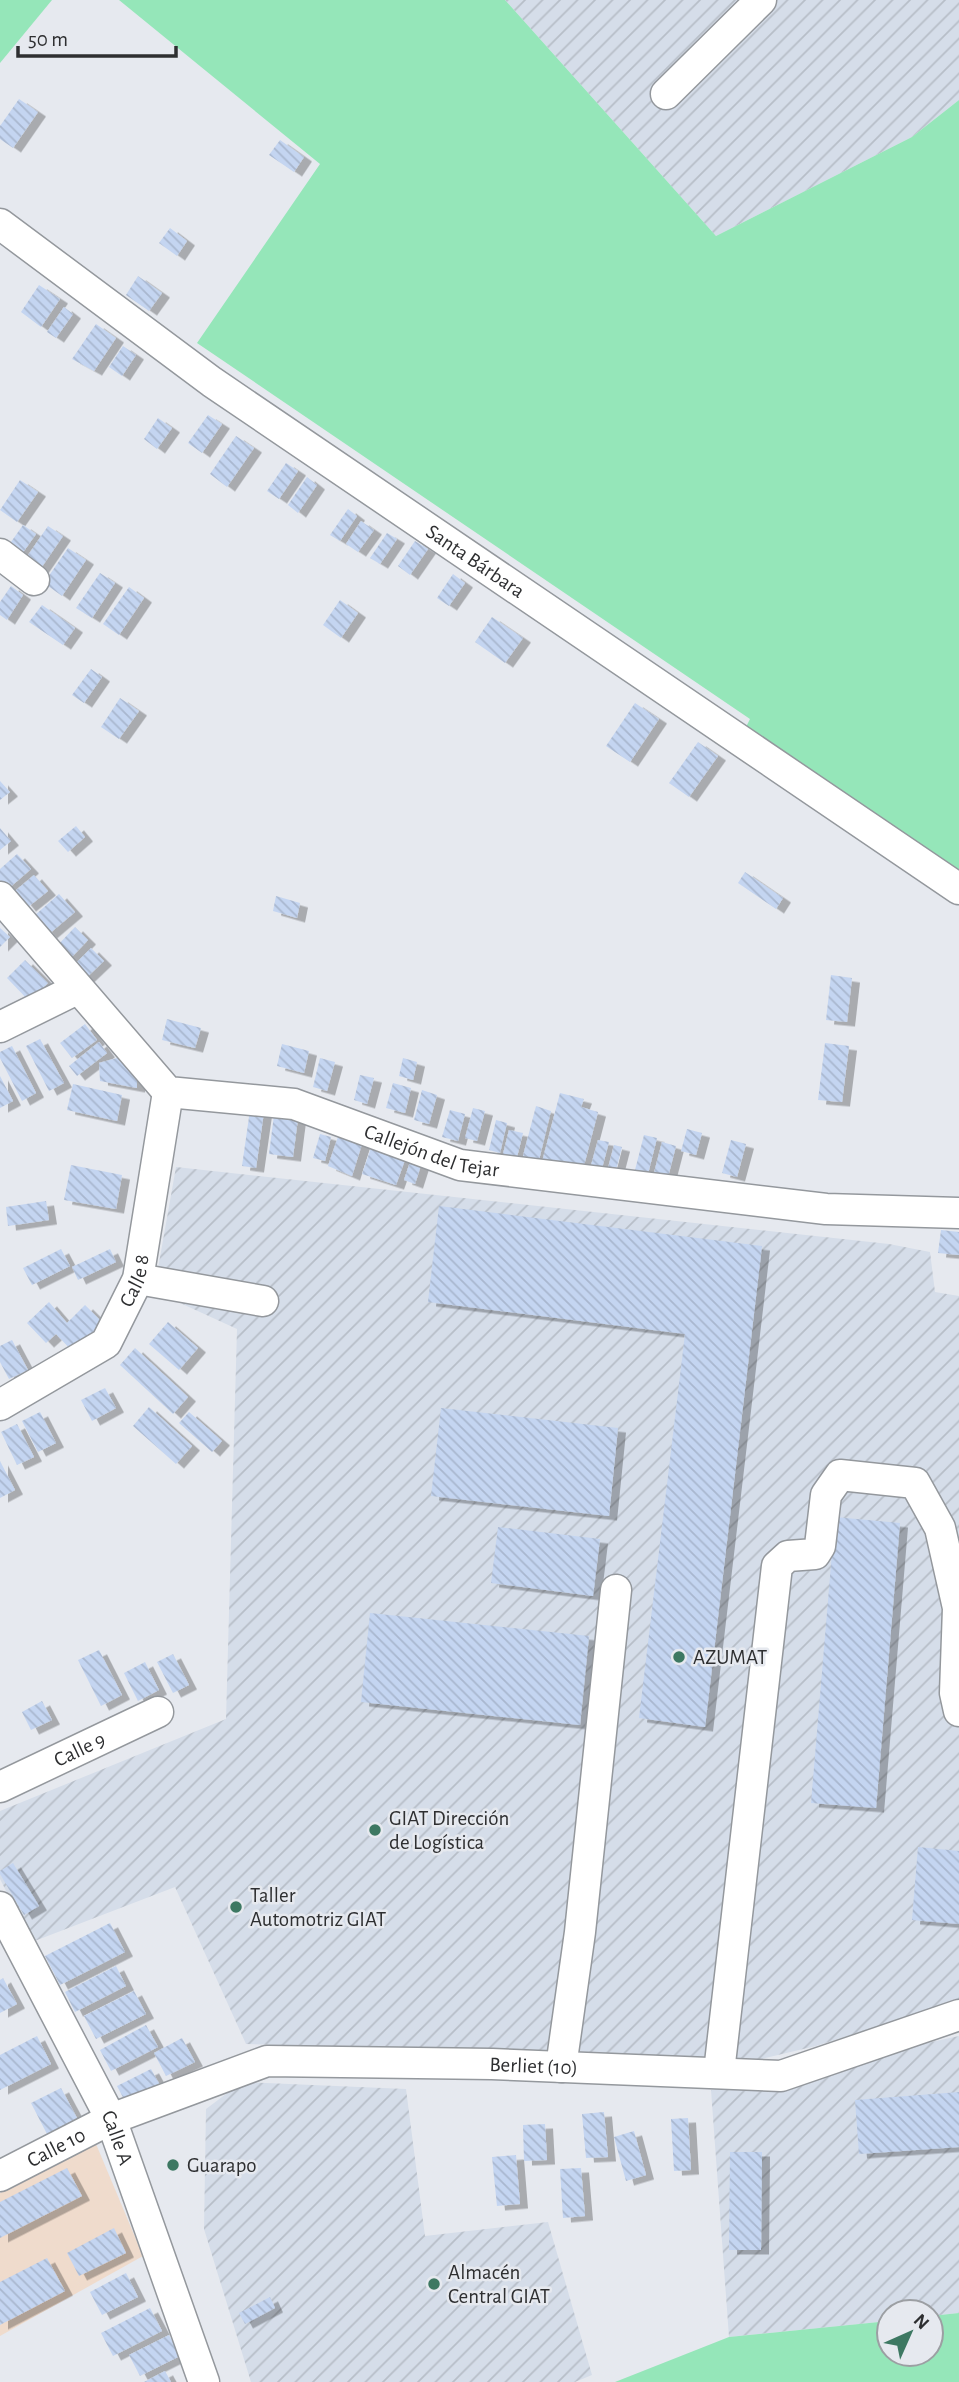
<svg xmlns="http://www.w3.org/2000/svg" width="959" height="2382" font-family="'Alegreya Sans',sans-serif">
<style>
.industrial{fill:url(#industrial-furrows)}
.education{fill:#efdbcc}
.grass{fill:#95e6b9}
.building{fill:url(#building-back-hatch);filter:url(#shadow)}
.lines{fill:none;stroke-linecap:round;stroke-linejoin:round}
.minor-casing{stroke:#94989d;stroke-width:33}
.minor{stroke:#fff;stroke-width:30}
.poi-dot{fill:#3d7862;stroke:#e6e9ef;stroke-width:2.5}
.labels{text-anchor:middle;stroke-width:5;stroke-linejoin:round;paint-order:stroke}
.street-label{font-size:21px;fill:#2e2f31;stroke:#e6e9ef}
.poi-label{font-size:21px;fill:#2e2f31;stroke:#e6e9ef;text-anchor:start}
</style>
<defs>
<pattern id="industrial-furrows" width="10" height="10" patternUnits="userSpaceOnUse" patternTransform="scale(1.75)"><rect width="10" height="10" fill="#d5dde9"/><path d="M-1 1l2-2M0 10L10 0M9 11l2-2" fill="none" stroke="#b7bec8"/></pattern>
<pattern id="building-back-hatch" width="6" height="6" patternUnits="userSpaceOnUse" patternTransform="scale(1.75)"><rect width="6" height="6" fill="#c4d5f1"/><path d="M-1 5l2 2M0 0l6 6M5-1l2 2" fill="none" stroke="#a9b7cf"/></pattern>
<filter id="shadow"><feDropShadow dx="8" dy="4.5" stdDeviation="0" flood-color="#0004"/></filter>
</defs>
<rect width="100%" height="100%" fill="#e6e9ef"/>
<g class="industrial">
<path d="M 505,0 L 959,0 L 959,100 L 912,137 L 716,236 Z"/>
<path d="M 176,1167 L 889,1244 L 930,1252 L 935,1292 L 959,1296 L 959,2000 L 816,2046 L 761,2059 L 246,2044 L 175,1887 L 32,1942 L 0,1879 L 0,1811 L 226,1719 L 237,1329 L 154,1291 Z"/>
<path d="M 959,2036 L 959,2313 L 931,2316 L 931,2312 L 889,2312 L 889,2321 L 729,2337 L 711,2090 Z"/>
<path d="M 242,2082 L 406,2089 L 425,2236 L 548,2222 L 592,2375 L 575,2382 L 251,2382 L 204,2229 L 206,2109 Z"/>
</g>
<path class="education" d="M 96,2144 L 143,2256 L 0,2336 L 0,2193 Z"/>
<g class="grass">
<path d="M 0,0 L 52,0 L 0,63 Z"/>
<path d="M 119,0 L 505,0 L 716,236 L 912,137 L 959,100 L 959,891 L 735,749 L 750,719 L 197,343 L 320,164 Z"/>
<path d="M 959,2313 L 959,2382 L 615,2382 L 729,2337 L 889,2321 L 889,2354 L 931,2354 L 931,2316 Z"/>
</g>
<g class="building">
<path d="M 19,99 L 38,112 L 13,148 L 0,139 L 0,126 Z"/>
<path d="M 280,140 L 304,157 L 294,172 L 269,155 Z"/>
<path d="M 170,228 L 187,241 L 177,256 L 159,243 Z"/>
<path d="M 138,276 L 162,293 L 149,311 L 126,295 Z"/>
<path d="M 39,285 L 60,299 L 41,327 L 21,312 Z"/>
<path d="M 64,307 L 73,314 L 56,338 L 47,332 Z"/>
<path d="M 96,324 L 116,338 L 94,371 L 72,359 Z"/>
<path d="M 123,346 L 136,355 L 122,376 L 109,367 Z"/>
<path d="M 208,415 L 222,424 L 202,453 L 188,443 Z"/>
<path d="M 158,418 L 172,428 L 157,449 L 144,439 Z"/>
<path d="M 236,436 L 254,448 L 227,487 L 210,474 Z"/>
<path d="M 286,463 L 298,471 L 279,499 L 267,491 Z"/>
<path d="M 307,477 L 317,485 L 298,513 L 288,505 Z"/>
<path d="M 20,480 L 38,492 L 17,522 L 0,510 Z"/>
<path d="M 348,509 L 357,516 L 340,541 L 330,535 Z"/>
<path d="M 361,521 L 374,530 L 358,552 L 346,544 Z"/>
<path d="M 23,525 L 36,534 L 19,558 L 6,549 Z"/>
<path d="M 48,526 L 63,536 L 39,571 L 24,561 Z"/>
<path d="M 387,533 L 397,539 L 380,564 L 370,558 Z"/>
<path d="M 415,541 L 428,549 L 410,575 L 398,566 Z"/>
<path d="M 68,548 L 86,560 L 62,596 L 44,583 Z"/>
<path d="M 100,573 L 115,583 L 92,618 L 76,608 Z"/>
<path d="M 453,574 L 465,583 L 449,606 L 437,598 Z"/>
<path d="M 11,586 L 23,595 L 7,620 L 0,615 L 0,602 Z"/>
<path d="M 129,587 L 144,598 L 119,635 L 103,624 Z"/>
<path d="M 340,600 L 358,613 L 341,638 L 323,625 Z"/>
<path d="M 42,605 L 75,628 L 63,645 L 29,622 Z"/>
<path d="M 492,617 L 523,638 L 505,663 L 475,642 Z"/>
<path d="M 91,669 L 102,677 L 84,703 L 72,695 Z"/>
<path d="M 120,698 L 139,711 L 119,739 L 101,727 Z"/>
<path d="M 635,703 L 659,719 L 630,762 L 606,746 Z"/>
<path d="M 698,742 L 718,756 L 689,797 L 669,783 Z"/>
<path d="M 0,781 L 10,792 L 0,800 Z"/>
<path d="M 76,826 L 85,837 L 68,852 L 58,841 Z"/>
<path d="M 0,828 L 11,841 L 0,850 Z"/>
<path d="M 17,854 L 31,869 L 8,889 L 0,880 L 0,869 Z"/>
<path d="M 745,872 L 783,898 L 776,909 L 738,883 Z"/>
<path d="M 34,875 L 48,891 L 28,907 L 15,891 Z"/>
<path d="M 59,894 L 75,912 L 49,934 L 34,916 Z"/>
<path d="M 276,896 L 300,903 L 297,918 L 273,911 Z"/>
<path d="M 75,927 L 88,940 L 69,960 L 56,947 Z"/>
<path d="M 0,928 L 10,937 L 0,947 Z"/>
<path d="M 91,948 L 104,961 L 86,978 L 73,966 Z"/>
<path d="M 25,960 L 48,983 L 29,1001 L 7,978 Z"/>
<path d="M 831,975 L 852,978 L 847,1022 L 826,1020 Z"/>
<path d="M 167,1019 L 201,1028 L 195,1048 L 162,1040 Z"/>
<path d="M 85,1024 L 97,1040 L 72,1058 L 60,1043 Z"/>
<path d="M 40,1039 L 64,1083 L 49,1091 L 26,1046 Z"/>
<path d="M 99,1042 L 107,1053 L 77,1076 L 69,1066 Z"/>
<path d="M 825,1043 L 849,1046 L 842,1102 L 818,1100 Z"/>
<path d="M 282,1044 L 309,1051 L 304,1073 L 277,1066 Z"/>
<path d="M 12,1046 L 36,1093 L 22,1101 L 0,1058 L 0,1052 Z"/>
<path d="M 124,1056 L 137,1071 L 137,1088 L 100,1081 L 99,1063 Z"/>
<path d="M 320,1058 L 335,1062 L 327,1091 L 313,1087 Z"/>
<path d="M 403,1058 L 417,1062 L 413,1080 L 399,1076 Z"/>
<path d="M 360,1075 L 374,1078 L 367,1104 L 354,1100 Z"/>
<path d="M 0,1076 L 13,1101 L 0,1108 Z"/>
<path d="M 393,1083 L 411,1088 L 405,1113 L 386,1108 Z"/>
<path d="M 73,1084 L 122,1095 L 117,1121 L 67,1110 Z"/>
<path d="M 422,1090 L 437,1095 L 429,1124 L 414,1120 Z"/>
<path d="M 560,1093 L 584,1099 L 581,1107 L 598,1112 L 582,1173 L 542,1162 Z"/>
<path d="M 536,1106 L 551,1111 L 539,1160 L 523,1156 Z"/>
<path d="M 473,1108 L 485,1111 L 477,1141 L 465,1138 Z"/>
<path d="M 250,1110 L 264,1112 L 256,1168 L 242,1166 Z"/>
<path d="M 450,1110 L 465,1114 L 458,1141 L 442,1137 Z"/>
<path d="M 274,1115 L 298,1118 L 293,1157 L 269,1154 Z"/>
<path d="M 496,1120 L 507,1123 L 500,1153 L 489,1150 Z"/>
<path d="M 687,1129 L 702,1133 L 696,1155 L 681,1151 Z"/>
<path d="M 509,1130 L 523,1133 L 517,1157 L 503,1154 Z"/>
<path d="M 340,1131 L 362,1144 L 352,1176 L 328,1166 Z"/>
<path d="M 320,1134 L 331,1137 L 325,1161 L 313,1158 Z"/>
<path d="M 644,1135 L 657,1138 L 648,1174 L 635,1170 Z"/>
<path d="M 598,1140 L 609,1142 L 601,1172 L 590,1169 Z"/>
<path d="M 731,1140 L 746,1144 L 737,1177 L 722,1173 Z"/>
<path d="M 662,1142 L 676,1146 L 668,1177 L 654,1173 Z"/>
<path d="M 372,1145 L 406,1157 L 396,1185 L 362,1174 Z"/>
<path d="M 614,1145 L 622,1147 L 615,1174 L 607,1172 Z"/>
<path d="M 411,1159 L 422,1162 L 415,1184 L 404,1180 Z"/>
<path d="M 71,1165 L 122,1175 L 116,1209 L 64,1200 Z"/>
<path d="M 46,1201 L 49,1220 L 8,1226 L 6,1207 Z"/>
<path d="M 439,1206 L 762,1246 L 705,1727 L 639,1718 L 685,1334 L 428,1302 Z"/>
<path d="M 941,1230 L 959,1232 L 959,1255 L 938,1253 Z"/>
<path d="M 61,1249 L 70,1266 L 32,1285 L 23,1268 Z"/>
<path d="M 110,1249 L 116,1262 L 78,1280 L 72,1267 Z"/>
<path d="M 49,1302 L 67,1323 L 85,1305 L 103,1323 L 73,1352 L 56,1334 L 46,1343 L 27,1323 Z"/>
<path d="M 168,1322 L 198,1348 L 179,1370 L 149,1344 Z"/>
<path d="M 12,1340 L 28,1370 L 9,1379 L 0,1362 L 0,1346 Z"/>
<path d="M 135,1348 L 188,1397 L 173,1414 L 120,1365 Z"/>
<path d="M 105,1388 L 116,1408 L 92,1421 L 81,1400 Z"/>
<path d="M 149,1407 L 192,1446 L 176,1464 L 133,1426 Z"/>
<path d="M 441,1408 L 618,1428 L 609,1516 L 431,1496 Z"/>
<path d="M 40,1412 L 56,1443 L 38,1452 L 22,1421 Z"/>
<path d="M 189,1412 L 222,1441 L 212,1452 L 179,1423 Z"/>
<path d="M 17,1424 L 34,1457 L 17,1465 L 1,1432 Z"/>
<path d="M 0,1461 L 15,1490 L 0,1498 Z"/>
<path d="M 835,1517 L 900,1523 L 876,1808 L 811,1803 Z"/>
<path d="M 498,1527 L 600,1539 L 593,1596 L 491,1583 Z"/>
<path d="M 370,1613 L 589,1636 L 580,1725 L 361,1702 Z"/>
<path d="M 99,1650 L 122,1695 L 101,1706 L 78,1660 Z"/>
<path d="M 173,1654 L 189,1685 L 173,1693 L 157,1662 Z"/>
<path d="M 145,1662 L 159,1690 L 138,1701 L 124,1673 Z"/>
<path d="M 42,1701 L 52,1720 L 31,1730 L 22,1712 Z"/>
<path d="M 918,1847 L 959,1851 L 959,1924 L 912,1920 Z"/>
<path d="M 13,1863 L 39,1906 L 24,1915 L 0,1874 L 0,1871 Z"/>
<path d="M 110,1923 L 125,1952 L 60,1985 L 45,1956 Z"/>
<path d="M 116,1966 L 126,1986 L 75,2012 L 65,1992 Z"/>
<path d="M 3,1978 L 17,2004 L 0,2013 L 0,1980 Z"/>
<path d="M 134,1991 L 146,2014 L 96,2039 L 84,2016 Z"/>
<path d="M 146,2025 L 158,2047 L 111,2071 L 100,2050 Z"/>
<path d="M 37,2036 L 51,2064 L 0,2090 L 0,2055 Z"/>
<path d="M 182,2038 L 195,2062 L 166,2076 L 154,2053 Z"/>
<path d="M 151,2069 L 161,2087 L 127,2105 L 117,2086 Z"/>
<path d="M 61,2088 L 77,2118 L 47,2134 L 31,2103 Z"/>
<path d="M 959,2092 L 959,2147 L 859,2154 L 855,2100 Z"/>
<path d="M 604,2112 L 608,2157 L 586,2158 L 582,2114 Z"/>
<path d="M 688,2118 L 691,2170 L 674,2171 L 671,2119 Z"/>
<path d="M 545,2124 L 547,2160 L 524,2161 L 523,2125 Z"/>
<path d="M 634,2131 L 646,2175 L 626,2181 L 614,2137 Z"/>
<path d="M 730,2152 L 762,2152 L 761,2250 L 729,2250 Z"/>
<path d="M 516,2155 L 520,2204 L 497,2206 L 492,2157 Z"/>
<path d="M 67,2168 L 82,2196 L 0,2238 L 0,2202 Z"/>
<path d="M 581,2168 L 585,2216 L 563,2218 L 560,2169 Z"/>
<path d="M 114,2228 L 126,2253 L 79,2276 L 67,2253 Z"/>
<path d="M 47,2258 L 65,2291 L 0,2325 L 0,2282 Z"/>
<path d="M 126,2273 L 138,2297 L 102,2315 L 90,2292 Z"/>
<path d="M 270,2297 L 275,2308 L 245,2324 L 239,2313 Z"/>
<path d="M 150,2308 L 162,2331 L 113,2356 L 101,2333 Z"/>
<path d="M 169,2335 L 180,2356 L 140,2376 L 129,2355 Z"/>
<path d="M 165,2371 L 171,2382 L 144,2382 Z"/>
</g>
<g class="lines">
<defs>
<g id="minor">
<path d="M 666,94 L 761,0"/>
<path id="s1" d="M 0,224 L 212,382 L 959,889"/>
<path d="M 0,554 L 34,580"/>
<path id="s2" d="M 0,897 L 168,1092 L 294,1104 L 460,1165 L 826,1209 L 959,1213"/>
<path d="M 0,1027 L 77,989"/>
<path d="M 138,1279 L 263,1301"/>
<path id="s3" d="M 0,1405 L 106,1343 L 138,1279 L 168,1092"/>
<path id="s4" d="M 0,1787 L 158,1712"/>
<path id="s5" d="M 0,1907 L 111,2119 L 204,2382"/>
<path d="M 561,2067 L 580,1932 L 616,1590"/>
<path d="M 719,2072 L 777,1566 L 788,1556 L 815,1554 L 820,1546 L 826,1495 L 840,1475 L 915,1483 L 940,1528 L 958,1608 L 955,1693 L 959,1711"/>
<path id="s6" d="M 0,2176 L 111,2119 L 267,2061 L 492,2064 L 781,2076 L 959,2015"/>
</g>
</defs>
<use href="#minor" class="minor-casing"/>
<use href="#minor" class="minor"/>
</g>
<g class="poi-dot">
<circle cx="679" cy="1657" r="7"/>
<circle cx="375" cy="1830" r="7"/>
<circle cx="236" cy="1907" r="7"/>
<circle cx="173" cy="2165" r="7"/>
<circle cx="434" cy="2284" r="7"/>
</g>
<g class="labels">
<g class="street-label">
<text dy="7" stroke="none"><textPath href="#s1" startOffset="583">Santa Bárbara</textPath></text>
<text dy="7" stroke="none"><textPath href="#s2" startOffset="530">Callejón del Tejar</textPath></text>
<text dy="7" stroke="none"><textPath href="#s3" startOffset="192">Calle 8</textPath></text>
<text dy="7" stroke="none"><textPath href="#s4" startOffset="88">Calle 9</textPath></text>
<text dy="7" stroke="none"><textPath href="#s6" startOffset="558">Berliet (10)</textPath></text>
<text dy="7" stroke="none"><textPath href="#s5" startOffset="259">Calle A</textPath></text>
<text dy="7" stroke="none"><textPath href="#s6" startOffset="63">Calle 10</textPath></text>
</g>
<g class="poi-label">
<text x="693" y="1664">AZUMAT</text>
<text x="389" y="1825">GIAT Dirección<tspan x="389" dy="24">de Logística</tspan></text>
<text x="250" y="1902">Taller<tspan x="250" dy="24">Automotriz GIAT</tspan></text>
<text x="187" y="2172">Guarapo</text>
<text x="448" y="2279">Almacén<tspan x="448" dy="24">Central GIAT</tspan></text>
</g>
</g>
<g transform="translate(910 2333) rotate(45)"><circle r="33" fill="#e6e9ef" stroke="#9c9fa3" stroke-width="2"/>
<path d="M0-5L12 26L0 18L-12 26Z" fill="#3d7862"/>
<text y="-10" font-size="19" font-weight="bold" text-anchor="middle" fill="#2e2f31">N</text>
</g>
<path d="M18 46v10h158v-10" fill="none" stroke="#2e2f31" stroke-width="3.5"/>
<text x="28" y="46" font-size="21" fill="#2e2f31" stroke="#e6e9ef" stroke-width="5" paint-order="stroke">50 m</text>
</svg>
